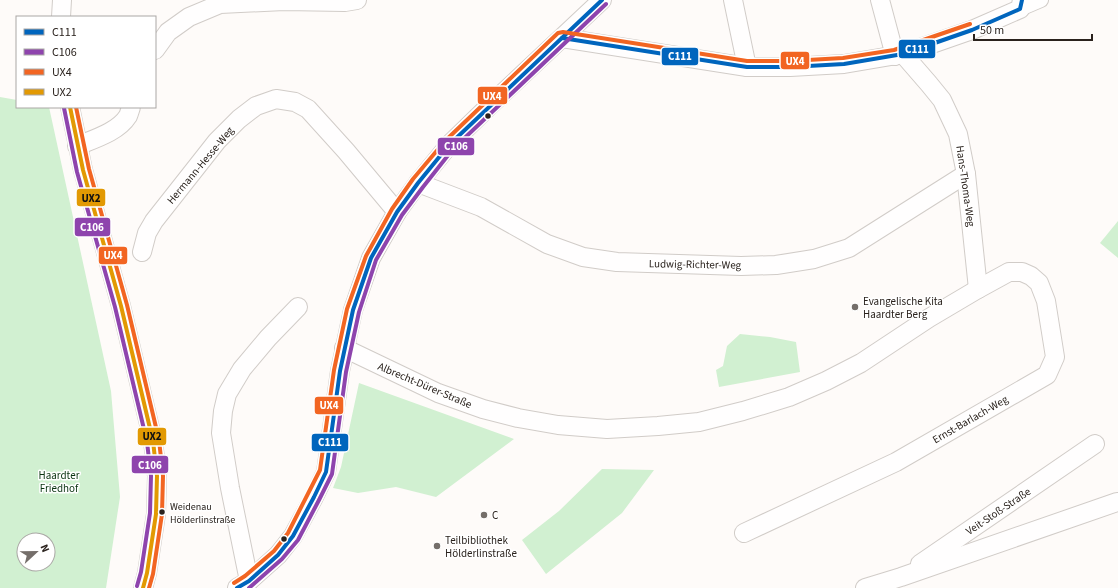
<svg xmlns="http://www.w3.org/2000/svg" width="1118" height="588" font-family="'Source Sans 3',sans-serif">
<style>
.green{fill:#d1f0d1;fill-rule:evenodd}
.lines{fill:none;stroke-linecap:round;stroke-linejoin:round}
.pedestrian-casing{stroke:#d1ccc8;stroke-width:16}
.minor-casing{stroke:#d1ccc8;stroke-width:20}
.pedestrian{stroke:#fffefe;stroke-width:14}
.minor{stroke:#fffefe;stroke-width:18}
.bus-1-casing{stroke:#fff;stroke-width:7}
.bus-2-casing{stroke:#fff;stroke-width:7}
.bus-3-casing{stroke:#fff;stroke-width:7}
.bus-4-casing{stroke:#fff;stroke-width:7}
.bus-1{stroke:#0065bd;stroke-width:4}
.bus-2{stroke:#8e44ad;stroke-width:4}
.bus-3{stroke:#f26522;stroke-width:4}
.bus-4{stroke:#e29903;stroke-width:4}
.bus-dot{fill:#2a221d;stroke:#fff;stroke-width:1.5}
.poi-dot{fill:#746e6a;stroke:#fff;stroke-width:1.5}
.labels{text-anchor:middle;stroke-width:3;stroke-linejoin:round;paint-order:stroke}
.bus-label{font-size:10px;fill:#2a221d;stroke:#fff;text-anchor:start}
.street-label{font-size:11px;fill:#2a221d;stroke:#fff}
.poi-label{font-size:11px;fill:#2a221d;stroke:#fff;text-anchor:start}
.park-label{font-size:11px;fill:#0a3411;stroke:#fff}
.line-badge{stroke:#fff;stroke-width:1.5}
.badge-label{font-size:11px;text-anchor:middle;font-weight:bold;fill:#fff}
.pale-badge-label{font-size:11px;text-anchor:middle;font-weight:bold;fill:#111}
</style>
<rect width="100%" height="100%" fill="#fefbf9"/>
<g class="green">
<path d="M 0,97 L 17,100 L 17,107 L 49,107 L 111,391 L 120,497 L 106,588 L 0,588 ZM 24,540 L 48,540 L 48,564 L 24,564 Z"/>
<path d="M 1118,221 L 1118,258 L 1100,243 Z"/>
<path d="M 740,334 L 770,337 L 796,342 L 800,372 L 719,387 L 716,370 L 723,366 L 727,346 Z"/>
<path d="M 359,383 L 514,439 L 436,497 L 396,487 L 358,493 L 333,488 L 341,467 Z"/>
<path d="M 602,469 L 654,470 L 622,513 L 546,574 L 522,540 L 559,511 Z"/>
</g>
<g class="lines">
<defs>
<path id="pedestrian" d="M 1020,9 L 1041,0"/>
<g id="minor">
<path d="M 733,0 L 747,67"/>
<path d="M 880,0 L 895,56"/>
<path d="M 61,17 L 62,0"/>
<path d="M 562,38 L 747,67 L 790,67 L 844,64 L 903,54 L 972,30 L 1020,9 L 1022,0"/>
<path d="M 155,50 L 168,32 L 189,17 L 220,4 L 284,1 L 345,2 L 357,0"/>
<path d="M 903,54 L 929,84 L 942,100 L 958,134 L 966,174 L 978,289"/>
<path d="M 70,107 L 83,170 L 121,306 L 153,441 L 157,476 L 156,514 L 147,573 L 143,588"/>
<path d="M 77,146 C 94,139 118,132 128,116 C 129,114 130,110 131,107"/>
<path d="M 418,183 L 481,207 L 547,244 L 583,257 L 617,262 L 741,266 L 776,265 L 814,259 L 849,248 L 966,174"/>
<path d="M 142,252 L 147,233 L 154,221 L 217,141 L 239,119 L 256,106 L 276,99 L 295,102 L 308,109 L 346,151 L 397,212"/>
<path d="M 344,348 L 438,393 L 483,409 L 518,418 L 558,425 L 607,429 L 658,426 L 699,422 L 743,411 L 789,397 L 826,381 L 861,363 L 929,318 L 978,289 L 1009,272 L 1022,272 L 1031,276 L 1039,283 L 1046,301 L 1055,357 L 1047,375 L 896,462 L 744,533"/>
<path d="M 920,564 L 1095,444"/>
<path d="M 249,581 L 230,488 L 221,433 L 223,411 L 227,394 L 242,369 L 268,338 L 298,307"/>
<path d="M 237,588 L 249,581 L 278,555 L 293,536 L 314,497 L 326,472 L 340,371 L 353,310 L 371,258 L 397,212 L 418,183 L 449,145 L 487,108 L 602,0"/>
<path d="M 865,588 L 901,577 L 1117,502"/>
</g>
</defs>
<use href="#pedestrian" class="pedestrian-casing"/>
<use href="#minor" class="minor-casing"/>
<use href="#pedestrian" class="pedestrian"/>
<use href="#minor" class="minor"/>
<defs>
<g id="bus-1">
<path d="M 562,38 L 747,67 L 790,67 L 844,64 L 903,54 L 972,30 L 1020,9 L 1022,0"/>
<path d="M 237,588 L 249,581 L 278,555 L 293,536 L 314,497 L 326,472 L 340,371 L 353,310 L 371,258 L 397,212 L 418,183 L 449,145 L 602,0"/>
</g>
<g id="bus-2">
<path d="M 64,108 L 77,172 L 115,307 L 147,442 L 151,476 L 150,513 L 141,572 L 137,586"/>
<path d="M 249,588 L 282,559 L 298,540 L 319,500 L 332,474 L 346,372 L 359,312 L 376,260 L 402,215 L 423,187 L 453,149 L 606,4"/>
</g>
<g id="bus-3">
<path d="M 76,107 L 89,169 L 127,305 L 159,440 L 163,476 L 162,514 L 153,574 L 149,588"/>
<path d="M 234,583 L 245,576 L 274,551 L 288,533 L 320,470 L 334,370 L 347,309 L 366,256 L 392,209 L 413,179 L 445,141 L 558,33 L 563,32 L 747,61 L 790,61 L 843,58 L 894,50 L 970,24"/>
</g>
<path id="bus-4" d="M 70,107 L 83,170 L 121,306 L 153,441 L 157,476 L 156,514 L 147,573 L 143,588"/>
</defs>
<use href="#bus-1" class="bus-1-casing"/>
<use href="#bus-2" class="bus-2-casing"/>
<use href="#bus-3" class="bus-3-casing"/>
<use href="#bus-4" class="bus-4-casing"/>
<use href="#bus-1" class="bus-1"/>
<use href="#bus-2" class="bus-2"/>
<use href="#bus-3" class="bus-3"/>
<use href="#bus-4" class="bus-4"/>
</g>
<g class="bus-dot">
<circle cx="488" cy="116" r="3.5"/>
<circle cx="162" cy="512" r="3.5"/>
<circle cx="284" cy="539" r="3.5"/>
</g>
<g class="poi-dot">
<circle cx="855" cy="307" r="4"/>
<circle cx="484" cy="515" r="4"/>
<circle cx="437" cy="546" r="4"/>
</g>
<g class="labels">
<g class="bus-label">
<text x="170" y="510">Weidenau<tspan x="170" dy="13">Hölderlinstraße</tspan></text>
</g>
<g class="street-label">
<text transform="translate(200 165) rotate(-50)" y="4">Hermann-Hesse-Weg</text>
<text transform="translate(966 186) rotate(82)" y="4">Hans-Thoma-Weg</text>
<text transform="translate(695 264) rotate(1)" y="4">Ludwig-Richter-Weg</text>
<text transform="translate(425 385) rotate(23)" y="4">Albrecht-Dürer-Straße</text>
<text transform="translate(970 419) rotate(-30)" y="4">Ernst-Barlach-Weg</text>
<text transform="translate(998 511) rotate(-34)" y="4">Veit-Stoß-Straße</text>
</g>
<g class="poi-label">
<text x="863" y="305">Evangelische Kita<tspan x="863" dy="13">Haardter Berg</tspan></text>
<text x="492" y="519">C</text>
<text x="445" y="544">Teilbibliothek<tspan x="445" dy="13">Hölderlinstraße</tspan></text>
</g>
<g class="park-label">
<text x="59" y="479">Haardter<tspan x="59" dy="13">Friedhof</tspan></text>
</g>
</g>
<g class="line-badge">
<rect x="898" y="39" width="38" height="20" rx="4" fill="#0065bd"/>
<rect x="661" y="47" width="38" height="19" rx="4" fill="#0065bd"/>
<rect x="780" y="51" width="30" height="19" rx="4" fill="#f26522"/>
<rect x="477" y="86" width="31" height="19" rx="4" fill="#f26522"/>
<rect x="437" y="137" width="38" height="19" rx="4" fill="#8e44ad"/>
<rect x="76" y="188" width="30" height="19" rx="4" fill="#e29903"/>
<rect x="74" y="217" width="37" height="20" rx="4" fill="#8e44ad"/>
<rect x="98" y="246" width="30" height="19" rx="4" fill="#f26522"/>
<rect x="314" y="396" width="30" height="19" rx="4" fill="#f26522"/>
<rect x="137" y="427" width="30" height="19" rx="4" fill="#e29903"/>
<rect x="311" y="433" width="38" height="19" rx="4" fill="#0065bd"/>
<rect x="131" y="455" width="38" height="19" rx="4" fill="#8e44ad"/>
</g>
<g class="badge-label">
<text x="917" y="53">C111</text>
<text x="680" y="60">C111</text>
<text x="795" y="65">UX4</text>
<text x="492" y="100">UX4</text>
<text x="456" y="150">C106</text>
<text x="92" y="231">C106</text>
<text x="113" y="259">UX4</text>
<text x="329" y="409">UX4</text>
<text x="330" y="446">C111</text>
<text x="150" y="469">C106</text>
</g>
<g class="pale-badge-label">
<text x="91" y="202">UX2</text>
<text x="152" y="440">UX2</text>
</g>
<rect x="16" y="16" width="140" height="92" fill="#ffffff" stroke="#aaa7a5"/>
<rect x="24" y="29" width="20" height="6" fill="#0065bd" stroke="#aaa7a5"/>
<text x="52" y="36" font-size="12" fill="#2a221d">C111</text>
<rect x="24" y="49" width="20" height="6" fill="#8e44ad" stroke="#aaa7a5"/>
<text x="52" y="56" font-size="12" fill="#2a221d">C106</text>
<rect x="24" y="69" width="20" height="6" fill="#f26522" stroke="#aaa7a5"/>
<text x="52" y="76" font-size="12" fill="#2a221d">UX4</text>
<rect x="24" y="89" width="20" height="6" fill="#e29903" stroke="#aaa7a5"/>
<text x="52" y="96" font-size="12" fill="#2a221d">UX2</text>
<g transform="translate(36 552) rotate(68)"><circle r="19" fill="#ffffff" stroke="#aaa7a5"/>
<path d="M0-3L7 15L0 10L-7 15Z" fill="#746e6a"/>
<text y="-6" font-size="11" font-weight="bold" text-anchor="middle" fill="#2a221d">N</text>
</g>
<path d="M974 34v6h118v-6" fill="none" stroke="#2a221d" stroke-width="2"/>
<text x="980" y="34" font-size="12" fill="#2a221d" stroke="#ffffff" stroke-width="3" paint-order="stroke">50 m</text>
</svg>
